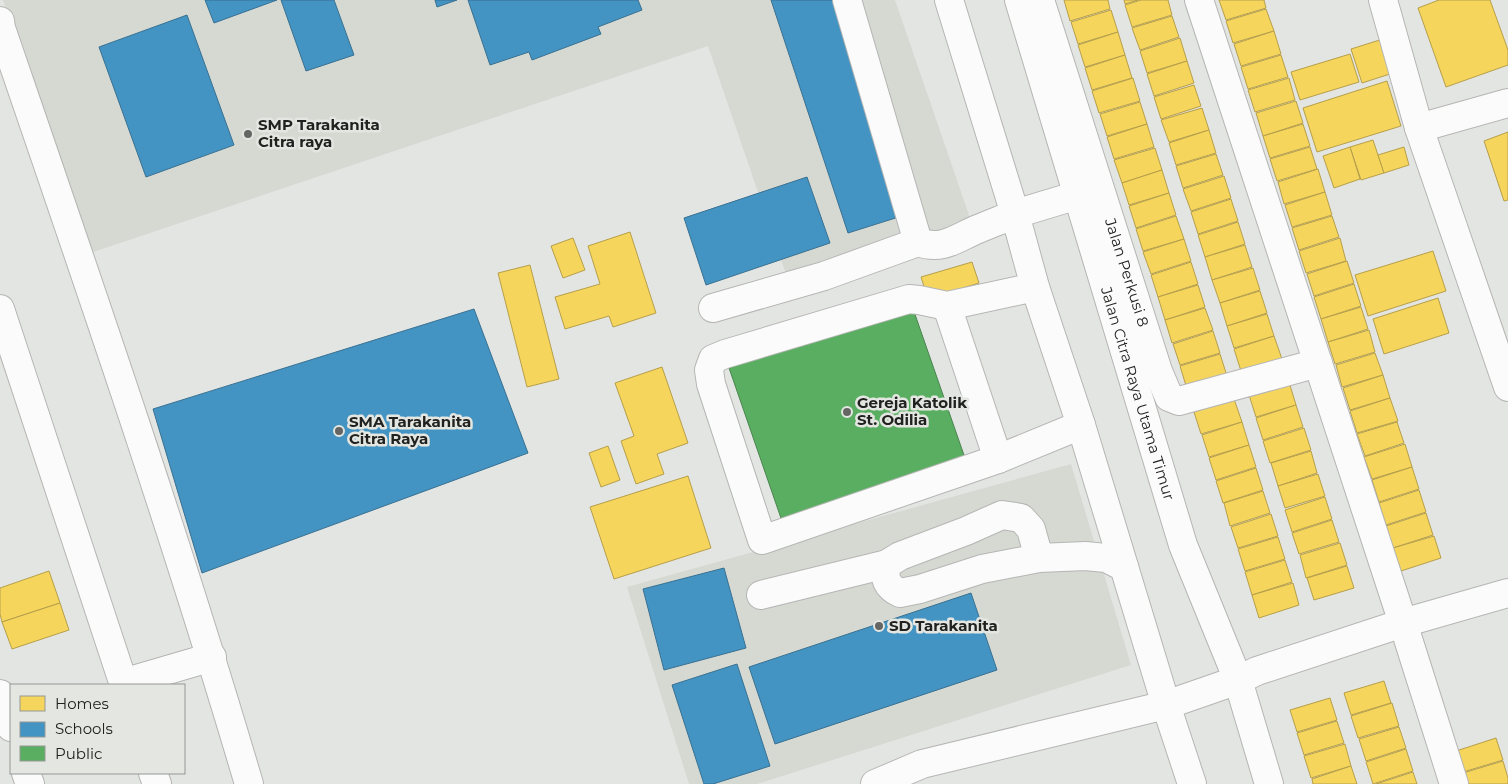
<svg xmlns="http://www.w3.org/2000/svg" width="1508" height="784" font-family="Montserrat,sans-serif">
<style>
.built{fill:#d5d9d2}
.homes{fill:#f6d55c;stroke:#b69f4a}
.schools{fill:#4393c3;stroke:#397192}
.public{fill:#5aae61;stroke:#49844e}
.lines{fill:none;stroke-linecap:round;stroke-linejoin:round}
.minor-casing{stroke:#b5b6b4;stroke-width:30}
.major-casing{stroke:#b5b6b4;stroke-width:30}
.minor{stroke:#fbfbfb;stroke-width:28}
.major{stroke:#fbfbfb;stroke-width:28}
.poi-dot{fill:#656664;stroke:#e3e6e1;stroke-width:2}
.labels{text-anchor:middle;stroke-width:5;stroke-linejoin:round;paint-order:stroke}
.poi-label{font-size:15px;font-weight:bold;fill:#212220;stroke:#e3e6e1;text-anchor:start}
.street-label{font-size:15px;fill:#212220;stroke:#e3e6e1}
</style>
<rect width="100%" height="100%" fill="#e3e5e2"/>
<g class="built">
<path d="M 3,0 L 895,0 L 971,221 L 789,283 L 708,46 L 90,253 Z"/>
<path d="M 1071,464 L 1131,665 L 757,784 L 689,784 L 627,587 Z"/>
</g>
<g class="homes">
<path d="M 1064,0 L 1108,0 L 1110,9 L 1070,21 Z"/>
<path d="M 1124,0 L 1138,0 L 1125,4 Z"/>
<path d="M 1141,0 L 1168,0 L 1172,15 L 1132,27 L 1125,5 Z"/>
<path d="M 1219,0 L 1264,0 L 1266,8 L 1226,20 Z"/>
<path d="M 1439,0 L 1490,0 L 1508,50 L 1508,65 L 1446,87 L 1418,8 Z"/>
<path d="M 1266,9 L 1274,31 L 1233,43 L 1226,21 Z"/>
<path d="M 1111,10 L 1118,32 L 1078,44 L 1071,22 Z"/>
<path d="M 1172,16 L 1179,37 L 1140,50 L 1132,28 Z"/>
<path d="M 1274,31 L 1281,54 L 1241,66 L 1234,44 Z"/>
<path d="M 1118,32 L 1125,55 L 1085,67 L 1078,45 Z"/>
<path d="M 1180,38 L 1187,61 L 1147,73 L 1140,51 Z"/>
<path d="M 1383,39 L 1393,73 L 1362,83 L 1351,49 Z"/>
<path d="M 1350,54 L 1359,82 L 1300,100 L 1291,72 Z"/>
<path d="M 1125,55 L 1132,78 L 1092,90 L 1085,68 Z"/>
<path d="M 1281,55 L 1288,77 L 1248,89 L 1241,67 Z"/>
<path d="M 1187,61 L 1194,83 L 1154,96 L 1147,74 Z"/>
<path d="M 1133,78 L 1140,101 L 1099,113 L 1092,91 Z"/>
<path d="M 1289,78 L 1295,100 L 1255,112 L 1248,90 Z"/>
<path d="M 1387,81 L 1401,126 L 1317,152 L 1303,108 Z"/>
<path d="M 1194,85 L 1201,106 L 1161,119 L 1154,97 Z"/>
<path d="M 1296,101 L 1303,123 L 1263,136 L 1256,113 Z"/>
<path d="M 1140,102 L 1147,124 L 1107,136 L 1100,114 Z"/>
<path d="M 1202,108 L 1209,130 L 1169,142 L 1161,120 Z"/>
<path d="M 1147,124 L 1154,147 L 1114,159 L 1107,137 Z"/>
<path d="M 1303,124 L 1310,146 L 1270,158 L 1263,136 Z"/>
<path d="M 1209,130 L 1216,153 L 1176,165 L 1169,143 Z"/>
<path d="M 1508,132 L 1508,200 L 1504,201 L 1484,141 Z"/>
<path d="M 1373,140 L 1384,173 L 1361,180 L 1350,147 Z"/>
<path d="M 1310,147 L 1317,169 L 1277,181 L 1270,159 Z"/>
<path d="M 1350,147 L 1360,179 L 1334,188 L 1323,156 Z"/>
<path d="M 1404,147 L 1409,165 L 1384,173 L 1378,155 Z"/>
<path d="M 1155,148 L 1162,170 L 1122,183 L 1114,160 Z"/>
<path d="M 1216,154 L 1223,175 L 1183,188 L 1176,166 Z"/>
<path d="M 1318,169 L 1325,192 L 1284,204 L 1278,182 Z"/>
<path d="M 1162,170 L 1169,193 L 1129,205 L 1122,183 Z"/>
<path d="M 1224,176 L 1231,198 L 1191,211 L 1183,189 Z"/>
<path d="M 1325,192 L 1332,215 L 1292,227 L 1285,205 Z"/>
<path d="M 1169,193 L 1176,215 L 1136,228 L 1129,206 Z"/>
<path d="M 1231,199 L 1238,221 L 1198,234 L 1191,212 Z"/>
<path d="M 1176,216 L 1184,239 L 1143,251 L 1136,229 Z"/>
<path d="M 1332,216 L 1339,237 L 1299,250 L 1292,228 Z"/>
<path d="M 1238,222 L 1245,244 L 1205,257 L 1198,235 Z"/>
<path d="M 630,232 L 656,313 L 613,327 L 609,316 L 565,329 L 555,297 L 600,284 L 588,246 Z"/>
<path d="M 573,238 L 585,270 L 563,278 L 551,246 Z"/>
<path d="M 1340,238 L 1346,261 L 1306,273 L 1299,251 Z"/>
<path d="M 1184,239 L 1191,261 L 1151,274 L 1143,252 Z"/>
<path d="M 1245,245 L 1252,267 L 1212,280 L 1205,257 Z"/>
<path d="M 1433,251 L 1446,291 L 1368,316 L 1355,275 Z"/>
<path d="M 1347,261 L 1354,283 L 1314,296 L 1307,274 Z"/>
<path d="M 972,262 L 979,283 L 928,299 L 921,277 Z"/>
<path d="M 1191,262 L 1198,284 L 1158,297 L 1151,275 Z"/>
<path d="M 530,265 L 559,379 L 527,387 L 498,273 Z"/>
<path d="M 1253,268 L 1260,290 L 1220,303 L 1212,280 Z"/>
<path d="M 1354,284 L 1361,306 L 1321,319 L 1314,297 Z"/>
<path d="M 1198,285 L 1205,307 L 1165,320 L 1158,297 Z"/>
<path d="M 1260,291 L 1267,313 L 1227,326 L 1220,303 Z"/>
<path d="M 1438,298 L 1449,333 L 1384,354 L 1373,319 Z"/>
<path d="M 1361,307 L 1368,329 L 1328,342 L 1321,319 Z"/>
<path d="M 1205,308 L 1213,330 L 1172,343 L 1165,320 Z"/>
<path d="M 1267,314 L 1274,336 L 1234,348 L 1227,326 Z"/>
<path d="M 1369,330 L 1375,352 L 1335,364 L 1328,342 Z"/>
<path d="M 1213,331 L 1220,353 L 1180,365 L 1173,344 Z"/>
<path d="M 1274,336 L 1282,359 L 1241,371 L 1234,349 Z"/>
<path d="M 1375,353 L 1383,375 L 1342,387 L 1336,365 Z"/>
<path d="M 1220,354 L 1227,376 L 1187,389 L 1180,366 Z"/>
<path d="M 662,367 L 688,443 L 657,454 L 664,474 L 636,484 L 621,441 L 634,436 L 615,383 Z"/>
<path d="M 1383,375 L 1390,398 L 1350,410 L 1343,388 Z"/>
<path d="M 1289,382 L 1296,405 L 1256,417 L 1249,395 Z"/>
<path d="M 1390,398 L 1398,421 L 1357,433 L 1350,411 Z"/>
<path d="M 1234,399 L 1242,422 L 1201,434 L 1194,412 Z"/>
<path d="M 1296,405 L 1303,427 L 1263,440 L 1256,418 Z"/>
<path d="M 1242,422 L 1249,445 L 1209,457 L 1202,435 Z"/>
<path d="M 1397,422 L 1404,443 L 1365,456 L 1357,434 Z"/>
<path d="M 1304,428 L 1311,450 L 1270,463 L 1263,441 Z"/>
<path d="M 1405,444 L 1412,467 L 1372,479 L 1364,457 Z"/>
<path d="M 1249,445 L 1256,467 L 1216,480 L 1209,458 Z"/>
<path d="M 608,446 L 620,480 L 601,487 L 589,453 Z"/>
<path d="M 1311,451 L 1317,473 L 1278,486 L 1271,463 Z"/>
<path d="M 1412,467 L 1419,489 L 1379,502 L 1372,480 Z"/>
<path d="M 1256,468 L 1263,490 L 1223,503 L 1216,481 Z"/>
<path d="M 1318,474 L 1325,496 L 1285,508 L 1278,486 Z"/>
<path d="M 688,476 L 711,548 L 614,579 L 590,507 Z"/>
<path d="M 1419,490 L 1426,512 L 1386,525 L 1379,503 Z"/>
<path d="M 1263,491 L 1270,513 L 1230,526 L 1224,503 Z"/>
<path d="M 1325,497 L 1332,519 L 1292,532 L 1285,510 Z"/>
<path d="M 1426,513 L 1433,535 L 1393,548 L 1386,526 Z"/>
<path d="M 1271,514 L 1278,536 L 1238,548 L 1231,527 Z"/>
<path d="M 1332,520 L 1339,542 L 1299,554 L 1292,533 Z"/>
<path d="M 1434,536 L 1441,558 L 1401,571 L 1393,548 Z"/>
<path d="M 1278,537 L 1285,559 L 1245,571 L 1238,549 Z"/>
<path d="M 1340,543 L 1347,565 L 1306,578 L 1300,555 Z"/>
<path d="M 1285,560 L 1292,582 L 1252,595 L 1245,572 Z"/>
<path d="M 1347,566 L 1354,588 L 1314,600 L 1307,578 Z"/>
<path d="M 49,571 L 60,603 L 2,622 L 0,614 L 0,588 Z"/>
<path d="M 1293,583 L 1299,605 L 1259,618 L 1252,595 Z"/>
<path d="M 60,603 L 69,630 L 12,649 L 2,622 Z"/>
<path d="M 1384,681 L 1391,703 L 1351,715 L 1344,693 Z"/>
<path d="M 1330,698 L 1337,720 L 1297,732 L 1290,710 Z"/>
<path d="M 1392,703 L 1399,726 L 1358,738 L 1351,716 Z"/>
<path d="M 1337,721 L 1344,743 L 1304,755 L 1297,733 Z"/>
<path d="M 1399,727 L 1406,748 L 1366,761 L 1359,739 Z"/>
<path d="M 1496,738 L 1503,760 L 1463,772 L 1456,751 Z"/>
<path d="M 1345,744 L 1351,766 L 1311,778 L 1304,756 Z"/>
<path d="M 1406,749 L 1413,771 L 1373,784 L 1366,762 Z"/>
<path d="M 1503,761 L 1508,778 L 1508,784 L 1466,784 L 1463,773 Z"/>
<path d="M 1351,766 L 1357,784 L 1313,784 L 1312,779 Z"/>
<path d="M 1413,772 L 1417,784 L 1376,784 Z"/>
</g>
<g class="schools">
<path d="M 205,0 L 277,0 L 214,23 Z"/>
<path d="M 281,0 L 334,0 L 354,55 L 306,71 Z"/>
<path d="M 435,0 L 457,0 L 437,7 Z"/>
<path d="M 468,0 L 638,0 L 642,10 L 598,27 L 601,34 L 532,60 L 529,52 L 490,65 Z"/>
<path d="M 771,0 L 834,0 L 905,215 L 848,233 Z"/>
<path d="M 187,15 L 234,145 L 146,177 L 99,47 Z"/>
<path d="M 807,177 L 830,243 L 706,285 L 684,218 Z"/>
<path d="M 474,309 L 528,453 L 202,573 L 153,409 Z"/>
<path d="M 724,568 L 746,648 L 664,670 L 643,589 Z"/>
<path d="M 971,593 L 997,670 L 775,744 L 749,667 Z"/>
<path d="M 737,664 L 770,766 L 713,784 L 704,784 L 672,685 Z"/>
</g>
<path class="public" d="M 911,303 L 965,458 L 782,521 L 728,365 Z"/>
<g class="lines">
<defs>
<g id="minor">
<path d="M 847,0 L 918,242"/>
<path id="s1" d="M 1040,0 L 1158,371 L 1169,397 L 1179,401 L 1318,363"/>
<path d="M 1199,0 L 1403,623 L 1454,784"/>
<path d="M 1383,0 L 1419,128 L 1508,387"/>
<path d="M 0,21 L 1,28 C 87,279 174,530 249,784"/>
<path d="M 1419,128 L 1508,103"/>
<path d="M 1035,287 L 947,306 L 919,300 L 909,299 L 725,354 L 713,359 L 709,370 L 711,384 L 762,540 L 998,459 L 1081,425"/>
<path d="M 947,306 L 998,459"/>
<path d="M 713,308 L 824,276 L 918,242 C 943,251 956,238 978,229 C 990,224 1003,219 1015,214"/>
<path d="M 0,309 L 124,685"/>
<path d="M 1039,558 L 1031,529 L 1021,518 L 1002,515 L 966,531 L 900,556 L 887,564 C 883,578 887,587 900,593 L 920,589 L 982,569 L 1039,558 L 1085,556 L 1106,558 L 1124,567"/>
<path d="M 761,595 L 887,564"/>
<path d="M 123,683 L 212,657"/>
<path d="M 0,694 L 11,727"/>
<path d="M 26,773 L 30,784"/>
<path d="M 153,773 L 157,784"/>
<path d="M 875,784 L 922,764 L 1166,705 L 1238,680 L 1257,671 L 1403,623 L 1508,593"/>
</g>
<g id="major">
<path d="M 949,0 L 1015,214 L 1035,287 L 1081,425 L 1166,705 L 1192,784"/>
<path id="s2" d="M 1019,0 L 1183,545 L 1238,680 L 1269,784"/>
<path d="M 1015,214 L 1078,195"/>
</g>
</defs>
<use href="#minor" class="minor-casing"/>
<use href="#major" class="major-casing"/>
<use href="#minor" class="minor"/>
<use href="#major" class="major"/>
</g>
<g class="poi-dot">
<circle cx="248" cy="134" r="5"/>
<circle cx="847" cy="412" r="5"/>
<circle cx="339" cy="431" r="5"/>
<circle cx="879" cy="626" r="5"/>
</g>
<g class="labels">
<g class="poi-label">
<text x="258" y="130">SMP Tarakanita<tspan x="258" dy="17">Citra raya</tspan></text>
<text x="857" y="408">Gereja Katolik<tspan x="857" dy="17">St. Odilia</tspan></text>
<text x="349" y="427">SMA Tarakanita<tspan x="349" dy="17">Citra Raya</tspan></text>
<text x="889" y="631">SD Tarakanita</text>
</g>
<g class="street-label">
<text dy="5" stroke="none"><textPath href="#s1" startOffset="286">Jalan Perkusi 8</textPath></text>
<text dy="5" stroke="none"><textPath href="#s2" startOffset="411">Jalan Citra Raya Utama Timur</textPath></text>
</g>
</g>
<rect x="10" y="684" width="175" height="90" fill="#e3e6e1" stroke="#959894"/>
<rect x="20" y="696" width="25" height="15" fill="#f6d55c" stroke="#959894"/>
<text x="55" y="709" font-size="15" fill="#212220">Homes</text>
<rect x="20" y="722" width="25" height="15" fill="#4393c3" stroke="#959894"/>
<text x="55" y="734" font-size="15" fill="#212220">Schools</text>
<rect x="20" y="746" width="25" height="15" fill="#5aae61" stroke="#959894"/>
<text x="55" y="759" font-size="15" fill="#212220">Public</text>
</svg>
